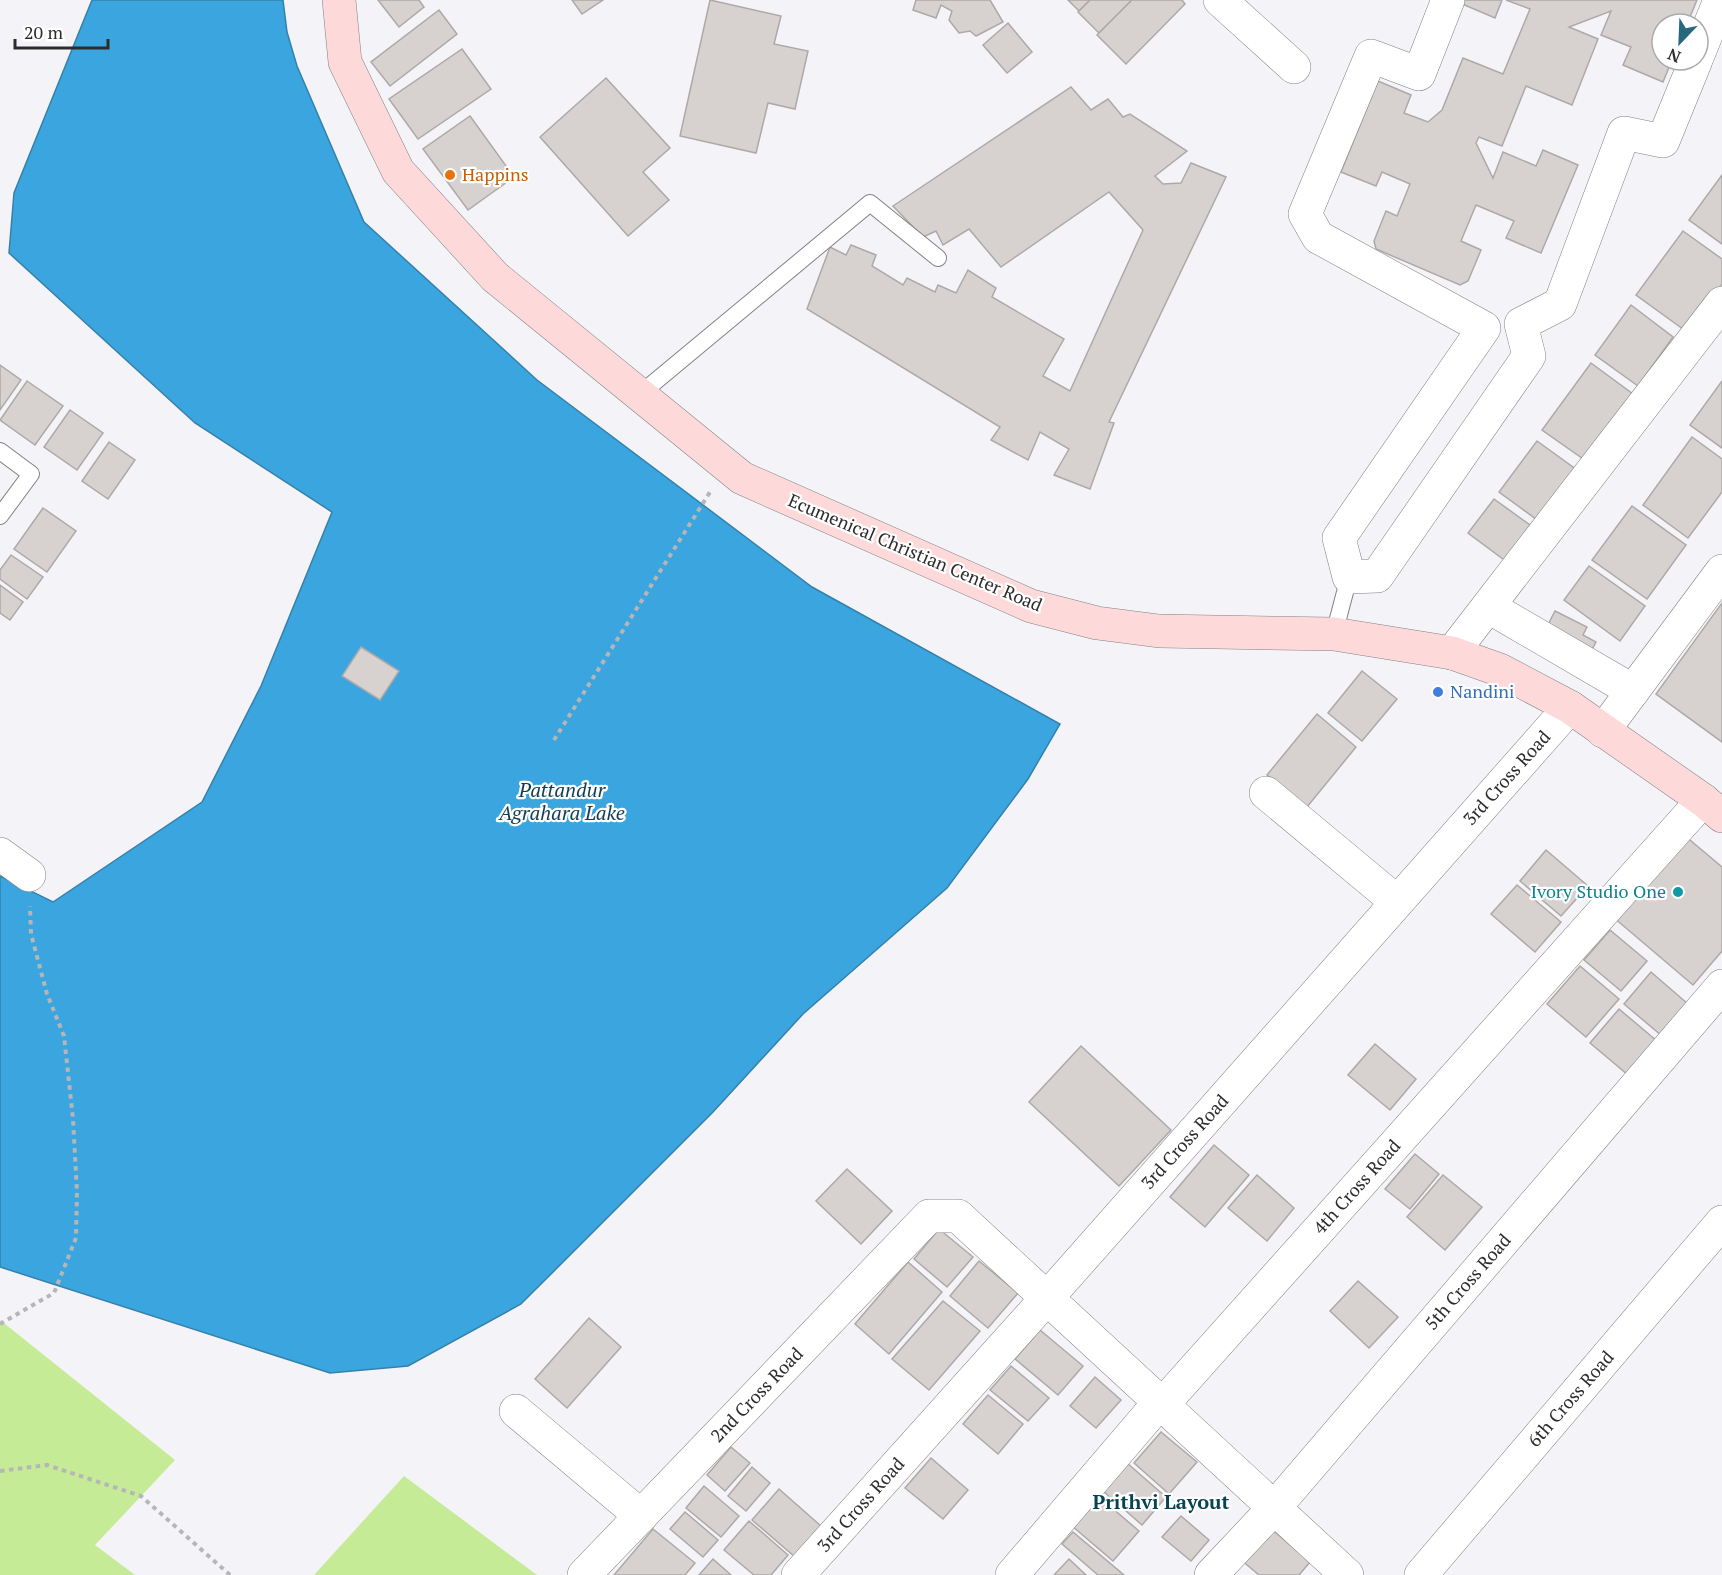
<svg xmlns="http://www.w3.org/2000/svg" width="1722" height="1575" font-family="'PT Serif',serif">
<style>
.green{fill:#c6eb96}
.water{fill:#3ba5df;stroke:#3681aa;stroke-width:1.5}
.building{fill:#d7d2d0;stroke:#aea9a8;stroke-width:1.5}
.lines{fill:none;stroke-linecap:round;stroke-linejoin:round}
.lane-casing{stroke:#828185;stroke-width:18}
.street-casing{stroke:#828185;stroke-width:34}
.secondary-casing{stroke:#828185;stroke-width:34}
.path{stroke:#b6b5b8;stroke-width:4;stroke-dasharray:4.5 4.5;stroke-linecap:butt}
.lane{stroke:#fff;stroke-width:16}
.street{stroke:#fff;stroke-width:33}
.secondary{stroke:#fddad9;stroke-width:33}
.food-dot{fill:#e8710a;stroke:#fff;stroke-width:2}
.shop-dot{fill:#3f7fe0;stroke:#fff;stroke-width:2}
.culture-dot{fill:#0f9aa8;stroke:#fff;stroke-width:2}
.labels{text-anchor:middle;stroke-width:4.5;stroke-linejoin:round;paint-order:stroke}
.food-label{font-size:18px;fill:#c56008;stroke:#fff;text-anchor:start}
.street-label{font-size:18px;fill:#2c2c2d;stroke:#fff}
.shop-label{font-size:18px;fill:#366cbe;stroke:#fff;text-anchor:start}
.culture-label{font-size:18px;fill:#0d838f;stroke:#fff;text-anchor:end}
.water-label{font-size:20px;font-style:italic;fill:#113d55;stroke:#fff}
.neighbourhood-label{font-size:20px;font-weight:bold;fill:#094351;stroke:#fff}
</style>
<rect width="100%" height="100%" fill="#f4f3f7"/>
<g class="green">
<path d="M 0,1320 L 175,1460 L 95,1545 L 135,1575 L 0,1575 Z"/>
<path d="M 404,1476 L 537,1575 L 314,1575 Z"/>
</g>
<path class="water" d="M 92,0 L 283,0 L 287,32 L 297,66 L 364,222 L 537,380 L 812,587 L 1060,724 L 1028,779 L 947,888 L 803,1014 L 713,1112 L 521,1304 L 408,1366 L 330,1373 L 0,1267 L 0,876 L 53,902 L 202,802 L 261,686 L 332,512 L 195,423 L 9,253 L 14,193 Z"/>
<g class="building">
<path d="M 378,0 L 419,0 L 424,7 L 399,27 Z"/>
<path d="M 572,0 L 603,0 L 582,14 Z"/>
<path d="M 710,0 L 781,16 L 774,44 L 808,51 L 795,109 L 768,103 L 756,153 L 680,136 Z"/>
<path d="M 916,0 L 990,0 L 1003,22 L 976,36 L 970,31 L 959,33 L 949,20 L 952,11 L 941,5 L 936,18 L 913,10 Z"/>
<path d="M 1068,0 L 1090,0 L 1079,11 Z"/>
<path d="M 1090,0 L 1132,0 L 1099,33 L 1078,12 Z"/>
<path d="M 1132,0 L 1182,0 L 1185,4 L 1126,64 L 1097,35 Z"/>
<path d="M 1453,0 L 1502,0 L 1495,18 Z"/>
<path d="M 1506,0 L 1697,0 L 1687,24 L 1662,24 L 1662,60 L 1672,60 L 1663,82 L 1623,65 L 1631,47 L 1601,35 L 1611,11 L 1569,27 L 1598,39 L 1572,105 L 1526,86 L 1502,146 L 1479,137 L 1476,143 L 1493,178 L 1503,152 L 1536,166 L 1543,150 L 1578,165 L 1541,253 L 1506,238 L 1514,221 L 1476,205 L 1461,241 L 1481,250 L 1468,281 L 1460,285 L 1376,249 L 1374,241 L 1386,211 L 1397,216 L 1410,184 L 1382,172 L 1376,186 L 1341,172 L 1378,81 L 1411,95 L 1404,113 L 1428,122 L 1442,110 L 1463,58 L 1503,74 L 1530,9 Z"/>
<path d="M 439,10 L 457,34 L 390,86 L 371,62 Z"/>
<path d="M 1008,23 L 1032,52 L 1007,73 L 983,45 Z"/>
<path d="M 462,49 L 491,89 L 418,139 L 389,99 Z"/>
<path d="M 606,78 L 670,148 L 643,172 L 669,200 L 628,236 L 540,137 Z"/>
<path d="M 1071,87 L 1091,110 L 1108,99 L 1123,117 L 1130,114 L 1187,151 L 1155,176 L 1163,184 L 1181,183 L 1191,163 L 1226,177 L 1109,422 L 1114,423 L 1090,489 L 1054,475 L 1069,449 L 1040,432 L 1028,460 L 991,440 L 1000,427 L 807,309 L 830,247 L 846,255 L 851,245 L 876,255 L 872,266 L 903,285 L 907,278 L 935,292 L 938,285 L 956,293 L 968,270 L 996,288 L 992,297 L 1064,339 L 1043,376 L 1070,391 L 1143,230 L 1109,192 L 1001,267 L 969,229 L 943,245 L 936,231 L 923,237 L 893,206 Z"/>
<path d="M 470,116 L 514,177 L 468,210 L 423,149 Z"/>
<path d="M 1722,175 L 1722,244 L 1689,220 Z"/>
<path d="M 1683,231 L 1722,259 L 1722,284 L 1687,332 L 1636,295 Z"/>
<path d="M 1631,305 L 1673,337 L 1638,386 L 1595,355 Z"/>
<path d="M 1591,363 L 1637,397 L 1589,463 L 1542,430 Z"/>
<path d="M 0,365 L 21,380 L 0,410 Z"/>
<path d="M 27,381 L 63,406 L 35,445 L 0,420 Z"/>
<path d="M 1722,381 L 1722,448 L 1690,425 Z"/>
<path d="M 70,410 L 103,433 L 77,470 L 44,447 Z"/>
<path d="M 1692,437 L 1722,459 L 1722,492 L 1688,538 L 1643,505 Z"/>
<path d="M 1537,441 L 1577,470 L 1540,522 L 1499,492 Z"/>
<path d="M 109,442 L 135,460 L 108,499 L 82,481 Z"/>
<path d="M 1494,499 L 1537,530 L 1511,565 L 1468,533 Z"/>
<path d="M 1632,506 L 1686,545 L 1647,599 L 1592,560 Z"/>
<path d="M 43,508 L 76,531 L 47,572 L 14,549 Z"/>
<path d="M 11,555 L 43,577 L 27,599 L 0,579 L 0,570 Z"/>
<path d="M 1589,566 L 1645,606 L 1620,641 L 1564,600 Z"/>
<path d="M 0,585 L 23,602 L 10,620 L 0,613 Z"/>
<path d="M 1722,603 L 1722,742 L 1656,694 Z"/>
<path d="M 1555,611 L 1587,627 L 1583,635 L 1596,642 L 1587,659 L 1535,650 Z"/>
<path d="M 361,647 L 399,671 L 380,700 L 342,676 Z"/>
<path d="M 1362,671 L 1397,699 L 1362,741 L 1328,713 Z"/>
<path d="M 1317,714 L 1356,747 L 1307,807 L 1267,775 Z"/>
<path d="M 1684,835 L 1722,867 L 1722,951 L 1693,985 L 1613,917 Z"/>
<path d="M 1546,850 L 1588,886 L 1561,916 L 1520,881 Z"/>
<path d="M 1517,885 L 1561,922 L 1535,952 L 1491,914 Z"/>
<path d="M 1610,930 L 1647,961 L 1621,991 L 1584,960 Z"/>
<path d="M 1580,966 L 1619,999 L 1586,1037 L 1547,1004 Z"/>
<path d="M 1651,972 L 1688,1004 L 1662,1036 L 1624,1004 Z"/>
<path d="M 1619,1009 L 1657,1041 L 1628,1075 L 1590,1043 Z"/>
<path d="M 1375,1044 L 1416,1079 L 1390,1110 L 1348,1075 Z"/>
<path d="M 1081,1046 L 1171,1130 L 1119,1186 L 1029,1102 Z"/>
<path d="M 1214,1145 L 1249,1175 L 1205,1227 L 1170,1197 Z"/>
<path d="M 1415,1154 L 1439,1174 L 1410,1209 L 1385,1189 Z"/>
<path d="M 847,1169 L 892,1211 L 861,1244 L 816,1201 Z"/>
<path d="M 1257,1175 L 1294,1208 L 1267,1241 L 1228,1208 Z"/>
<path d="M 1443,1175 L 1482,1207 L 1445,1250 L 1407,1217 Z"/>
<path d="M 939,1229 L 973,1257 L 947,1287 L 914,1259 Z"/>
<path d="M 979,1261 L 1018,1293 L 988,1328 L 950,1296 Z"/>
<path d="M 908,1262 L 942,1292 L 889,1354 L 855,1324 Z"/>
<path d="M 1358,1281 L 1398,1317 L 1369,1348 L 1330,1311 Z"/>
<path d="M 943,1301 L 980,1331 L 929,1390 L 892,1359 Z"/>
<path d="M 589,1318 L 621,1347 L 567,1408 L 535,1379 Z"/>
<path d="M 1040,1330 L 1083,1366 L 1058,1395 L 1015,1359 Z"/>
<path d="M 1011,1366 L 1049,1398 L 1028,1421 L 990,1390 Z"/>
<path d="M 1095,1377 L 1121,1400 L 1096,1428 L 1070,1406 Z"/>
<path d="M 988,1395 L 1023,1424 L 998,1454 L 963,1424 Z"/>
<path d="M 1161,1432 L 1197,1462 L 1169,1494 L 1134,1463 Z"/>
<path d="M 731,1447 L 750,1463 L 725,1491 L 707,1475 Z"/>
<path d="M 931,1458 L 968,1490 L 943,1519 L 905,1488 Z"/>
<path d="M 1127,1463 L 1166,1497 L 1142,1525 L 1103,1491 Z"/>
<path d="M 752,1467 L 770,1483 L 746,1511 L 728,1496 Z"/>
<path d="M 704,1486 L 739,1516 L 721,1537 L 686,1508 Z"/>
<path d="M 779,1489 L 821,1526 L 795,1557 L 752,1520 Z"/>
<path d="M 1098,1496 L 1139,1531 L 1113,1561 L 1072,1526 Z"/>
<path d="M 685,1512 L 718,1540 L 703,1557 L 670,1529 Z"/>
<path d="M 1181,1516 L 1209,1540 L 1191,1561 L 1162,1537 Z"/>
<path d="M 749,1521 L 788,1555 L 771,1575 L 754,1575 L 724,1550 Z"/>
<path d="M 1268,1526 L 1310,1562 L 1299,1575 L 1259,1575 L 1240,1559 Z"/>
<path d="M 653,1529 L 695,1563 L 685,1575 L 614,1575 Z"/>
<path d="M 1073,1532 L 1124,1575 L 1098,1575 L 1062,1544 Z"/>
<path d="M 713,1559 L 731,1575 L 699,1575 Z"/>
<path d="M 1069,1559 L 1086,1575 L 1054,1575 Z"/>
</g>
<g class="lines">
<defs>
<g id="lane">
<path d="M 639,395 L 870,203 L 938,258"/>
<path d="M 0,451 L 31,474 L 0,516"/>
<path d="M 1334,634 L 1349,577"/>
</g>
<g id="street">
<path d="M 1220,0 L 1294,67"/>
<path d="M 1448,0 L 1419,74 L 1371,56 L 1305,214 L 1318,237 L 1484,328 L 1339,538 L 1349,577 L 1377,576 L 1529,356 L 1521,324 L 1560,304 L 1624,133 L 1663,141 L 1696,60"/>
<path d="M 1698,55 L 1720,0"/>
<path d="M 1489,607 L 1633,691"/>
<path d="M 1452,653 L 1722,303"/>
<path d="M 1603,731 L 1722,571"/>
<path d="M 1266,793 L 1397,902"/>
<path d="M 0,854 L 29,875"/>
<path d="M 516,1411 L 641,1516"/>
<path d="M 584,1575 L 929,1216 L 958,1216 L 1347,1575"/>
<path d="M 798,1575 L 1047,1298 L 1570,707"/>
<path d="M 1012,1575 L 1153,1410 L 1163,1404 L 1703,800"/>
<path d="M 1211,1575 L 1275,1507 L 1722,986"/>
<path d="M 1421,1575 L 1722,1222"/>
</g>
<path id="secondary" d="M 339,0 L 345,62 L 398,171 L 495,277 L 742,478 L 1031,606 L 1097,623 L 1159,631 L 1334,634 L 1452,653 L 1500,670 L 1570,707 L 1703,800 L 1722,816"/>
</defs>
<use href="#lane" class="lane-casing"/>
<use href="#street" class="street-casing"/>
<use href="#secondary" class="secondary-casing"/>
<g class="path">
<path d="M 554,740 L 710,492"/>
<path d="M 0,1324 L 54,1293 L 76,1238 L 77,1192 L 73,1119 L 64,1036 L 47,994 L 31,934 L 30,906"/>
<path d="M 0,1471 L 47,1465 L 141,1496 L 230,1575"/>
</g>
<use href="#lane" class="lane"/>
<use href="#street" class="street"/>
<use href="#secondary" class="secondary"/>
</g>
<circle class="food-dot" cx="450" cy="175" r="6"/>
<circle class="shop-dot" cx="1438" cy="692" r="6"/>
<circle class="culture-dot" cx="1678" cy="892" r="6"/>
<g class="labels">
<g class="food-label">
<text x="462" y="181">Happins</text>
</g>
<g class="street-label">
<text transform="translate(915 553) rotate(23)" y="6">Ecumenical Christian Center Road</text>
<text transform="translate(1507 778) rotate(-48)" y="6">3rd Cross Road</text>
<text transform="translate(1185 1142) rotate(-48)" y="6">3rd Cross Road</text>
<text transform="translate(1357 1187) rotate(-48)" y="6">4th Cross Road</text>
<text transform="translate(1468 1282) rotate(-49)" y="6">5th Cross Road</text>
<text transform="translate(757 1395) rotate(-46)" y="6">2nd Cross Road</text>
<text transform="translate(1571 1399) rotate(-49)" y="6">6th Cross Road</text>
<text transform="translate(861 1505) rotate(-48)" y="6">3rd Cross Road</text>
</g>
<g class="shop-label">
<text x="1450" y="698">Nandini</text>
</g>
<g class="culture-label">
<text x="1666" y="898">Ivory Studio One</text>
</g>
<g class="water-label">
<text x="562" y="797">Pattandur<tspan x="562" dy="23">Agrahara Lake</tspan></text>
</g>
<g class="neighbourhood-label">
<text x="1161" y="1509">Prithvi Layout</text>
</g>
</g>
<g transform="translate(1680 42) rotate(203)"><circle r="28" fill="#ffffff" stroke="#ababab" stroke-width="1.5"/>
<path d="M0-4.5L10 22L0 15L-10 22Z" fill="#27697c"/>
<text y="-9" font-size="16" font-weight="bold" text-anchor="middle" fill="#2c2c2d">N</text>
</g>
<path d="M15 39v9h93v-9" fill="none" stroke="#2c2c2d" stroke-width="3"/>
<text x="24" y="39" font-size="18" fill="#2c2c2d" stroke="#ffffff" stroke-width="4.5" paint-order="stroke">20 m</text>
</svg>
